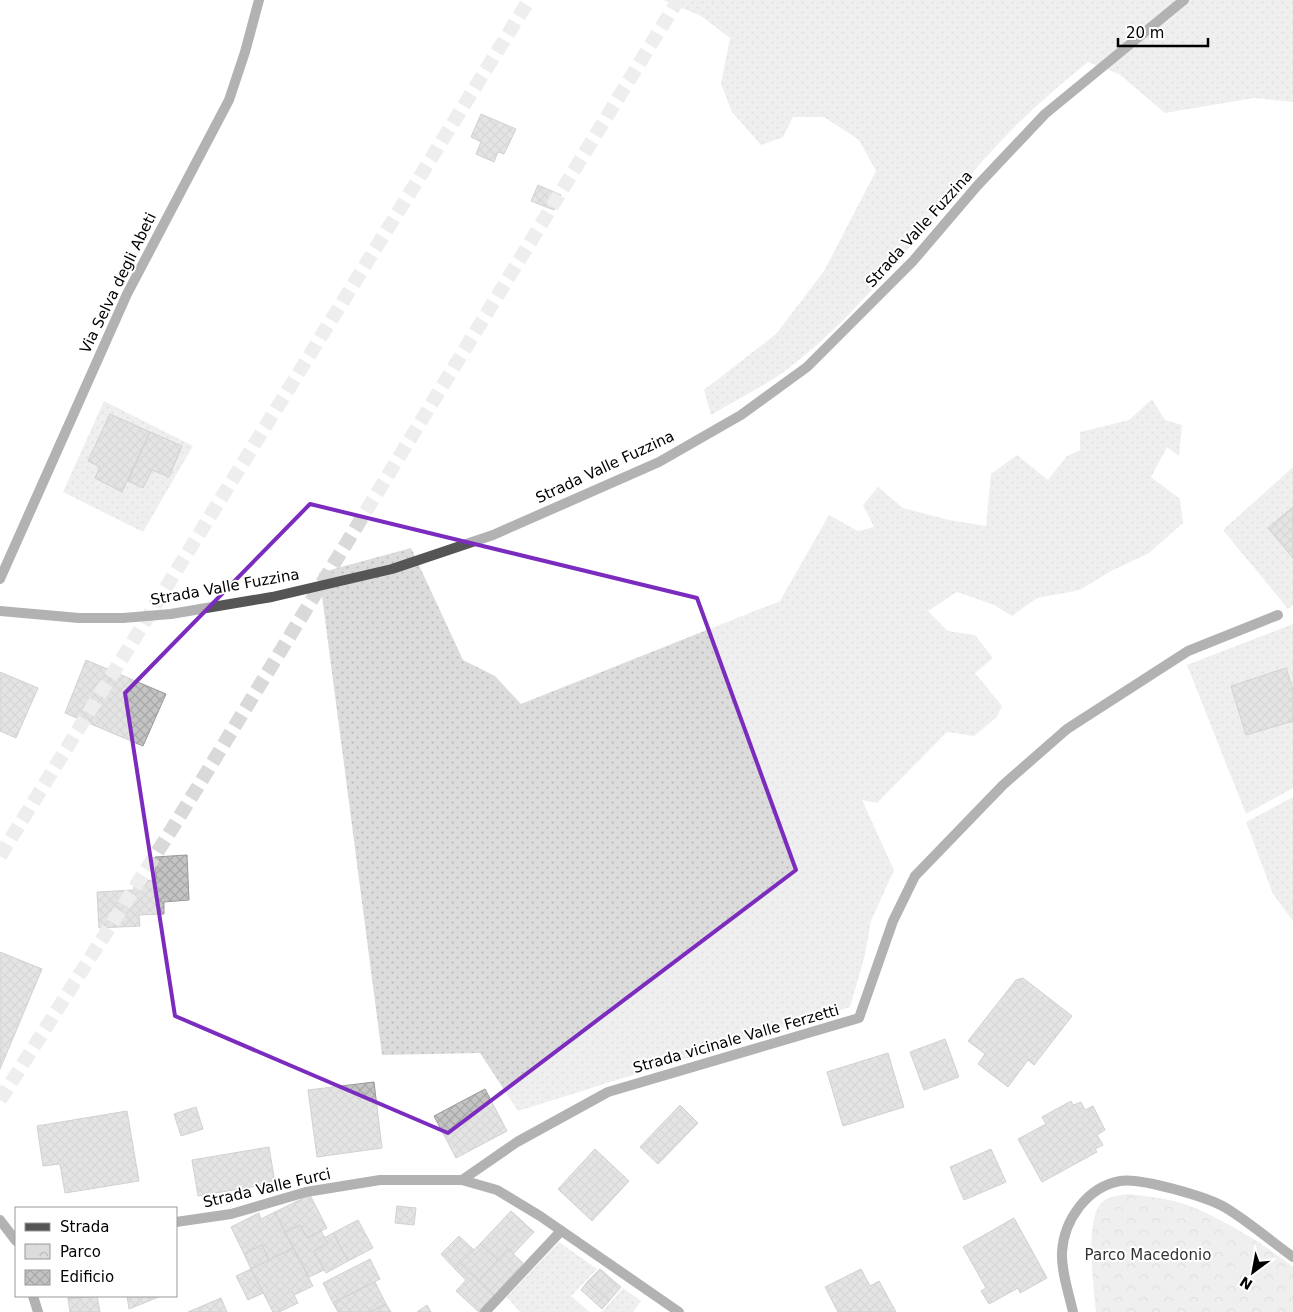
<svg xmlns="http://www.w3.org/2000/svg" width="1293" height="1312" font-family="'DejaVu Sans',sans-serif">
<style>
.grass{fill:url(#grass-dots)}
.park{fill:url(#park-crowns)}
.building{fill:url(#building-cross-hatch);stroke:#999}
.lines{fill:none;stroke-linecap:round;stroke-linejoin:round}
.trunk-tunnel{stroke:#d9d9d9;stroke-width:14;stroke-dasharray:14 7;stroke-linecap:butt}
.service{stroke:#555;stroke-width:10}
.minor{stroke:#555;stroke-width:10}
.marked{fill:none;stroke:#7b2cbf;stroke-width:4;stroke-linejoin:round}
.labels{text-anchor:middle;stroke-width:4;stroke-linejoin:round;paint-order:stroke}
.street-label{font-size:15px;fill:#000;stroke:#fff}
.park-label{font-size:15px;fill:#333;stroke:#fff}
</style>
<defs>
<pattern id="grass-dots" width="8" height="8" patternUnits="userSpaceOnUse" patternTransform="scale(1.25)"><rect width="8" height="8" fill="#dcdcdc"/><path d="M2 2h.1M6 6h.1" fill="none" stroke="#bbb" stroke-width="1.8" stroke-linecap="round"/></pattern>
<pattern id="park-crowns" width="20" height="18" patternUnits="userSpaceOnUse" patternTransform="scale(1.25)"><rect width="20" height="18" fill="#dcdcdc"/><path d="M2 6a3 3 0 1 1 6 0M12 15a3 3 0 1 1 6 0" fill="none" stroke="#bbb"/></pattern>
<pattern id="building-cross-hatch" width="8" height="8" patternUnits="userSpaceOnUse" patternTransform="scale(1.25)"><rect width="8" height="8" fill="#c4c4c4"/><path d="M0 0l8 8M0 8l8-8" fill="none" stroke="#a7a7a7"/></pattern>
</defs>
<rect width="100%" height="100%" fill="#fff"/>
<g class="grass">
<path d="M 663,0 L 1293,0 L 1293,102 L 1254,98 L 1165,113 L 1119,74 L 1088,62 C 1057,87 1028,112 1001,141 C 930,216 872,304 789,368 C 766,386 737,399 711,415 L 704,390 L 776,334 L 824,271 L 876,171 L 859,140 L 824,117 L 793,117 L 783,137 L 761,145 L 732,112 L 721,84 L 730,38 L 701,16 Z"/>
<path d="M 1152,399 L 1165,420 L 1182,425 L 1179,456 L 1167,447 L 1151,477 L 1180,499 L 1183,523 L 1149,553 L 1111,571 L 1080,590 L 1037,598 L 1012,616 L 994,605 L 957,592 L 928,611 L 948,631 L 975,635 L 993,658 L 975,673 L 1002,706 L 997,717 L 974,736 L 947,732 L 877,803 L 862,800 L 894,870 L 871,921 L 865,955 L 850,1007 L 518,1111 L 480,1053 L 382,1055 L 319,573 L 411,548 L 463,660 L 495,676 L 521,704 L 780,601 L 829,515 L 858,531 L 874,527 L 863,505 L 878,487 L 903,508 L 949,520 L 986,526 L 991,474 L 1017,455 L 1048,480 L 1067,456 L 1080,450 L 1080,432 L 1129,420 Z"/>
<path d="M 104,401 L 193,446 L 143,532 L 63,492 Z"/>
<path d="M 1293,467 L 1293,605 L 1288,609 L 1223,530 Z"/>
<path d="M 1293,624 L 1293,788 L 1246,814 L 1187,665 Z"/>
<path d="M 1293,797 L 1293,921 L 1273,894 L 1246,822 Z"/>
<path d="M 559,1242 L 597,1269 L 571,1296 L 590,1312 L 520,1312 L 507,1297 Z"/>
<path d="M 623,1288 L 641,1301 L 633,1312 L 602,1312 Z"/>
</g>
<path class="park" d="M 1128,1194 C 1145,1196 1164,1198 1181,1203 C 1215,1214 1265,1244 1293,1267 L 1293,1312 L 1096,1312 C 1094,1290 1083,1212 1105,1200 C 1111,1196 1121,1195 1128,1194 Z"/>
<g class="building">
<path d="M 481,114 L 516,129 L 504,154 L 498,152 L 494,162 L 476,154 L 481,142 L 471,137 Z"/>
<path d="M 538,185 L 561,195 L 554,210 L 531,201 Z"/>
<path d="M 110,414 L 150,432 L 122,492 L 95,478 L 100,467 L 88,461 Z"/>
<path d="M 150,432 L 182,446 L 169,477 L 152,470 L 143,488 L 128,481 Z"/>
<path d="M 1293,507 L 1293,558 L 1268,528 Z"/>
<path d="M 86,660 L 166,694 L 143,746 L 65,713 Z"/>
<path d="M 1286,668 L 1293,690 L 1293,721 L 1246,735 L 1231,686 Z"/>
<path d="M 0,672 L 38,688 L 16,738 L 0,731 Z"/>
<path d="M 187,855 L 189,900 L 164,902 L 164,914 L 139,915 L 140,926 L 99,928 L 97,892 L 134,890 L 134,881 L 156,880 L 155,857 Z"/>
<path d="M 0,952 L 42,969 L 0,1069 Z"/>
<path d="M 1023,978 L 1072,1016 L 1034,1065 L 1028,1060 L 1008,1087 L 978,1064 L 985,1054 L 968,1041 L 1016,980 Z"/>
<path d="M 945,1039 L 959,1077 L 924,1090 L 910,1052 Z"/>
<path d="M 888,1053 L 904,1107 L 843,1126 L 827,1072 Z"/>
<path d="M 374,1082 L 382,1148 L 317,1157 L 308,1090 Z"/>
<path d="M 485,1089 L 507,1131 L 456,1158 L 434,1116 Z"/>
<path d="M 1071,1101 L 1073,1105 L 1081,1102 L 1085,1110 L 1093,1106 L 1105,1130 L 1097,1135 L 1103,1145 L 1095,1149 L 1097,1152 L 1042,1182 L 1018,1139 L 1046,1124 L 1042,1117 Z"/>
<path d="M 680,1105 L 698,1123 L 658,1164 L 640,1147 Z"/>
<path d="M 196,1107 L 203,1129 L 181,1136 L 174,1114 Z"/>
<path d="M 127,1111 L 139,1181 L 65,1193 L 60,1164 L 43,1166 L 37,1126 Z"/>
<path d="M 269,1147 L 275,1183 L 198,1196 L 192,1160 Z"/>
<path d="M 595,1149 L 629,1181 L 592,1221 L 558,1189 Z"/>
<path d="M 991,1149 L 1006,1182 L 964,1200 L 950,1167 Z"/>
<path d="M 310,1195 L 327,1228 L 307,1238 L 300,1225 L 285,1232 L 275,1212 Z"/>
<path d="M 397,1206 L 416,1208 L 414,1225 L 395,1223 Z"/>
<path d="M 511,1211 L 534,1232 L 513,1254 L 508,1249 L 498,1260 L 480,1244 Z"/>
<path d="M 275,1212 L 293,1248 L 269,1260 L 262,1245 L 244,1254 L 231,1227 L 259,1213 L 261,1219 Z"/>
<path d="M 1014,1218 L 1047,1278 L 1020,1293 L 1018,1288 L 989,1304 L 981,1291 L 986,1288 L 963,1247 Z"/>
<path d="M 358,1220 L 373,1248 L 348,1261 L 333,1233 Z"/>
<path d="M 300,1225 L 307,1238 L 321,1231 L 328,1243 L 314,1251 L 324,1270 L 309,1277 L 285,1232 Z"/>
<path d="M 333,1233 L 348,1261 L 326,1273 L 314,1251 L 328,1243 L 324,1238 Z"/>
<path d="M 459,1236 L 474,1250 L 455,1269 L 441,1254 Z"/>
<path d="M 480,1244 L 498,1260 L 478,1281 L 460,1263 Z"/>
<path d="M 262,1245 L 269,1260 L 251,1269 L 244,1254 Z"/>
<path d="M 293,1248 L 313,1286 L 294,1295 L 298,1303 L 279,1312 L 273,1312 L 251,1269 Z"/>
<path d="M 508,1249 L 523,1263 L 494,1296 L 478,1281 Z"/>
<path d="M 370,1259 L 380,1279 L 333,1303 L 323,1283 Z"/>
<path d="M 460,1263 L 494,1296 L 479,1312 L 456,1291 L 466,1280 L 455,1269 Z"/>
<path d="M 251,1269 L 263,1293 L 248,1300 L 236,1276 Z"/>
<path d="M 600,1269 L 621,1287 L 609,1301 L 587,1282 Z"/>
<path d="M 861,1269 L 870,1286 L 879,1281 L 896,1312 L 838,1312 L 825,1287 Z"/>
<path d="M 375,1282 L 386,1304 L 370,1312 L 338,1312 L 333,1303 Z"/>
<path d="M 587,1282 L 609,1301 L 602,1309 L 581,1290 Z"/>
<path d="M 68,1296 L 95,1296 L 68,1299 Z"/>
<path d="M 97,1296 L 100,1312 L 70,1312 L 68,1299 Z"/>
<path d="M 127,1296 L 161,1296 L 129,1309 Z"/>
<path d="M 221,1298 L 227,1312 L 188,1312 Z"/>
<path d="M 386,1304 L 391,1312 L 370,1312 Z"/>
<path d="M 427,1305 L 431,1312 L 417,1312 Z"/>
</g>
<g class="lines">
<g class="trunk-tunnel">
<path d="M 0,856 L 529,0"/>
<path d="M 0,1100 L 175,824 L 678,0"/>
</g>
<path class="service" d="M 1073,1312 C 1069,1294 1061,1271 1062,1252 C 1064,1220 1087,1187 1120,1181 C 1139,1177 1208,1197 1226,1208 C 1249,1222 1271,1241 1293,1257"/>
<g class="minor">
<path d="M 0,579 L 127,294 L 229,100 L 245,52 L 259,0"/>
<path d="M 0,611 L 79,618 L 123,618 L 171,614 L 272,597 L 392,569 L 493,535 L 659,462 L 741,415 L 807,367 L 913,261 L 977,186 L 1045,114 L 1184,0"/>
<path d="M 462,1180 L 517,1142 L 608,1092 L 859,1018 L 893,921 L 915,876 L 1003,785 L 1067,729 L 1188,651 L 1278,615"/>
<path d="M 0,1220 L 16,1241"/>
<path d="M 176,1222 L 231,1214 L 306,1192 L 380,1180 L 462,1180 L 497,1190 L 540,1216 L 679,1312"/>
<path d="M 33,1296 L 38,1312"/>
<path d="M 485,1312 L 561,1231"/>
</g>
</g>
<path d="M0 0H1293V1312H0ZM 310,504 L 697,598 L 796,870 L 448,1133 L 175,1016 L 125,693 Z" fill="#fff" fill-opacity=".55" fill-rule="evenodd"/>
<path class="marked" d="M 310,504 L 697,598 L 796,870 L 448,1133 L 175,1016 L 125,693 Z"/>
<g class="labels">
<g class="street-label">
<text transform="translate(919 229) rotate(-48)" y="5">Strada Valle Fuzzina</text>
<text transform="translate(118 283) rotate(-64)" y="5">Via Selva degli Abeti</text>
<text transform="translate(605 467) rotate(-25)" y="5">Strada Valle Fuzzina</text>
<text transform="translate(225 587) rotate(-10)" y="5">Strada Valle Fuzzina</text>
<text transform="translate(736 1039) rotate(-16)" y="5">Strada vicinale Valle Ferzetti</text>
<text transform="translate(267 1188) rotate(-13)" y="5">Strada Valle Furci</text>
</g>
<g class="park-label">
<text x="1148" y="1260">Parco Macedonio</text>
</g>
</g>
<rect x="15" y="1207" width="162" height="90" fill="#ffffff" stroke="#999999"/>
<rect x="25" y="1223" width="25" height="8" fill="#555555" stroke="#999999"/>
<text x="60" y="1232" font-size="15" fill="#000000">Strada</text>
<rect x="25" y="1244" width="25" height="15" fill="url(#park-crowns)" stroke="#999999"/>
<text x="60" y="1257" font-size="15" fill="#000000">Parco</text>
<rect x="25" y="1270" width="25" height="15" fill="url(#building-cross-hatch)" stroke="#999999"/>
<text x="60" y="1282" font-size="15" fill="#000000">Edificio</text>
<g transform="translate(1253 1272) rotate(212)" stroke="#ffffff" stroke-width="4" paint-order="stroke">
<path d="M0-4L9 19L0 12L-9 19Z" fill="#000000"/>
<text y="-8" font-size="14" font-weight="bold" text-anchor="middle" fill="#000000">N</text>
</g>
<path d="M1118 38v8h90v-8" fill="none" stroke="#000000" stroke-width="2.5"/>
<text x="1126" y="38" font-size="15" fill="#000000" stroke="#ffffff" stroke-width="4" paint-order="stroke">20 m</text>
</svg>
